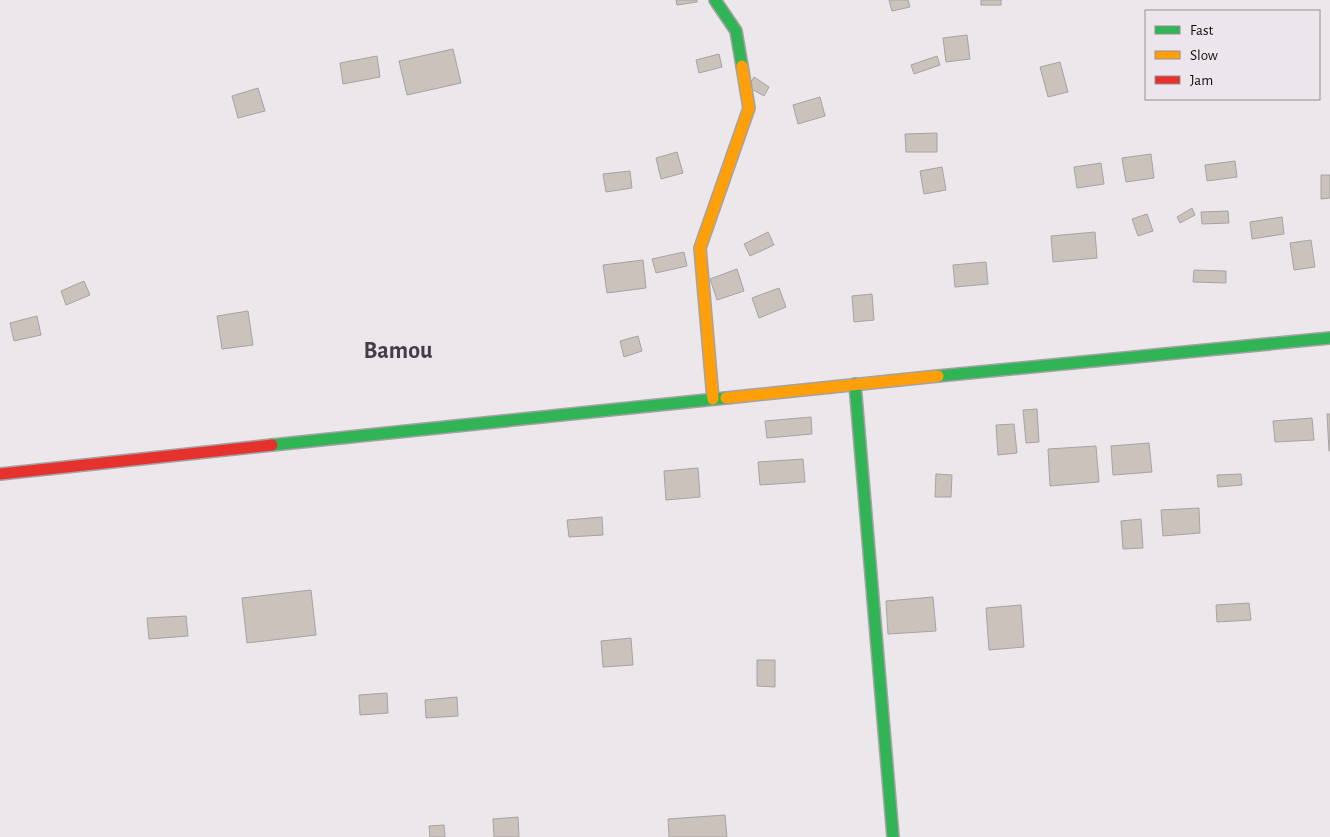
<svg xmlns="http://www.w3.org/2000/svg" width="1330" height="837" font-family="'Alegreya Sans',sans-serif">
<style>
.building{fill:#cbc2bc;stroke:#a6a3a4}
.lines{fill:none;stroke-linecap:round;stroke-linejoin:round}
.fast-casing{stroke:#a5a2a5;stroke-width:14}
.slow-casing{stroke:#a5a2a5;stroke-width:14}
.jam-casing{stroke:#a5a2a5;stroke-width:14}
.fast{stroke:#30b455;stroke-width:11}
.slow{stroke:#ff9f0a;stroke-width:11}
.jam{stroke:#e5322d;stroke-width:11}
.labels{text-anchor:middle;stroke-width:5;stroke-linejoin:round;paint-order:stroke}
.district-label{font-size:24px;font-weight:bold;fill:#433e43;stroke:#ece6ec}
</style>
<rect width="100%" height="100%" fill="#ebe7eb"/>
<g class="building">
<path d="M 676,0 L 697,0 L 697,2 L 677,5 Z"/>
<path d="M 889,0 L 908,0 L 910,7 L 892,11 Z"/>
<rect x="981" y="0" width="20" height="5"/>
<path d="M 967,35 L 970,59 L 946,62 L 943,38 Z"/>
<path d="M 453,49 L 461,83 L 407,95 L 399,61 Z"/>
<path d="M 719,54 L 722,67 L 699,73 L 696,60 Z"/>
<path d="M 377,56 L 380,77 L 343,84 L 340,63 Z"/>
<path d="M 937,56 L 940,65 L 914,74 L 911,65 Z"/>
<path d="M 1060,62 L 1068,92 L 1048,97 L 1040,67 Z"/>
<path d="M 754,77 L 769,87 L 764,96 L 748,87 Z"/>
<path d="M 258,88 L 265,111 L 238,118 L 232,96 Z"/>
<path d="M 820,97 L 825,116 L 798,124 L 793,105 Z"/>
<path d="M 937,133 L 937,152 L 906,152 L 905,134 Z"/>
<path d="M 677,152 L 683,173 L 661,179 L 656,158 Z"/>
<path d="M 1151,154 L 1154,178 L 1126,182 L 1122,158 Z"/>
<path d="M 1235,161 L 1237,177 L 1207,181 L 1205,165 Z"/>
<path d="M 1101,163 L 1104,184 L 1077,188 L 1074,167 Z"/>
<path d="M 942,167 L 946,190 L 924,194 L 920,171 Z"/>
<path d="M 630,171 L 632,188 L 606,192 L 603,174 Z"/>
<path d="M 1321,175 L 1330,175 L 1330,198 L 1321,199 Z"/>
<path d="M 1192,208 L 1195,215 L 1180,223 L 1177,217 Z"/>
<path d="M 1228,211 L 1229,223 L 1202,224 L 1201,212 Z"/>
<path d="M 1147,214 L 1153,231 L 1138,236 L 1132,219 Z"/>
<path d="M 1282,217 L 1284,234 L 1252,239 L 1250,222 Z"/>
<path d="M 768,232 L 774,245 L 750,256 L 744,244 Z"/>
<path d="M 1095,232 L 1097,258 L 1053,262 L 1051,236 Z"/>
<path d="M 1311,240 L 1315,267 L 1294,270 L 1290,243 Z"/>
<path d="M 684,252 L 687,266 L 656,273 L 652,259 Z"/>
<path d="M 643,260 L 646,288 L 607,293 L 603,265 Z"/>
<path d="M 986,262 L 988,284 L 955,287 L 953,265 Z"/>
<path d="M 737,269 L 744,291 L 717,300 L 710,279 Z"/>
<path d="M 1194,270 L 1226,271 L 1226,283 L 1193,282 Z"/>
<path d="M 84,281 L 90,295 L 66,305 L 61,291 Z"/>
<path d="M 779,288 L 786,307 L 759,318 L 752,298 Z"/>
<path d="M 872,294 L 874,320 L 854,322 L 852,296 Z"/>
<path d="M 248,311 L 253,345 L 222,349 L 217,316 Z"/>
<path d="M 37,316 L 41,335 L 14,341 L 10,323 Z"/>
<path d="M 638,336 L 642,351 L 624,357 L 620,341 Z"/>
<path d="M 1037,409 L 1039,442 L 1026,443 L 1023,410 Z"/>
<path d="M 1327,414 L 1330,414 L 1330,451 L 1329,451 Z"/>
<path d="M 811,417 L 812,434 L 767,438 L 765,421 Z"/>
<path d="M 1312,418 L 1314,440 L 1275,442 L 1273,421 Z"/>
<path d="M 1014,424 L 1017,453 L 998,455 L 996,425 Z"/>
<path d="M 1149,443 L 1152,472 L 1113,475 L 1111,446 Z"/>
<path d="M 1096,446 L 1099,482 L 1050,486 L 1048,449 Z"/>
<path d="M 803,459 L 805,482 L 760,485 L 758,462 Z"/>
<path d="M 698,468 L 700,497 L 666,500 L 664,471 Z"/>
<path d="M 936,474 L 952,475 L 951,497 L 935,497 Z"/>
<path d="M 1241,474 L 1242,485 L 1218,487 L 1217,475 Z"/>
<path d="M 1199,508 L 1200,533 L 1163,536 L 1161,510 Z"/>
<path d="M 602,517 L 603,535 L 569,537 L 567,520 Z"/>
<path d="M 1141,519 L 1143,548 L 1123,549 L 1121,521 Z"/>
<path d="M 311,590 L 316,635 L 247,643 L 242,598 Z"/>
<path d="M 933,597 L 936,631 L 888,634 L 886,601 Z"/>
<path d="M 1249,603 L 1251,620 L 1217,622 L 1216,605 Z"/>
<path d="M 1021,605 L 1024,647 L 989,650 L 986,608 Z"/>
<path d="M 186,616 L 188,636 L 149,639 L 147,618 Z"/>
<path d="M 631,638 L 633,665 L 603,667 L 601,641 Z"/>
<path d="M 757,660 L 775,660 L 775,687 L 757,686 Z"/>
<path d="M 387,693 L 388,713 L 360,715 L 359,695 Z"/>
<path d="M 457,697 L 458,716 L 426,718 L 425,700 Z"/>
<path d="M 725,815 L 727,837 L 669,837 L 668,819 Z"/>
<path d="M 518,817 L 519,837 L 494,837 L 493,819 Z"/>
<path d="M 444,825 L 445,837 L 430,837 L 429,826 Z"/>
</g>
<g class="lines">
<defs>
<g id="fast">
<path d="M 715,0 L 736,31 L 742,66"/>
<path d="M 938,376 L 1330,338"/>
<path d="M 855,384 L 893,837"/>
<path d="M 272,445 L 726,398"/>
</g>
<g id="slow">
<path d="M 726,398 L 938,376"/>
<path d="M 713,399 L 700,248 L 749,108 L 742,66"/>
</g>
<path id="jam" d="M 0,474 L 272,445"/>
</defs>
<use href="#fast" class="fast-casing"/>
<use href="#slow" class="slow-casing"/>
<use href="#jam" class="jam-casing"/>
<use href="#fast" class="fast"/>
<use href="#slow" class="slow"/>
<use href="#jam" class="jam"/>
</g>
<g class="labels">
<g class="district-label">
<text x="398" y="358">Bamou</text>
</g>
</g>
<rect x="1145" y="10" width="175" height="90" fill="#ece6ec" stroke="#948f94"/>
<rect x="1155" y="26" width="25" height="8" fill="#30b455" stroke="#948f94"/>
<text x="1190" y="35" font-size="15" fill="#0f0d0f">Fast</text>
<rect x="1155" y="51" width="25" height="8" fill="#ff9f0a" stroke="#948f94"/>
<text x="1190" y="60" font-size="15" fill="#0f0d0f">Slow</text>
<rect x="1155" y="76" width="25" height="8" fill="#e5322d" stroke="#948f94"/>
<text x="1190" y="85" font-size="15" fill="#0f0d0f">Jam</text>
</svg>
